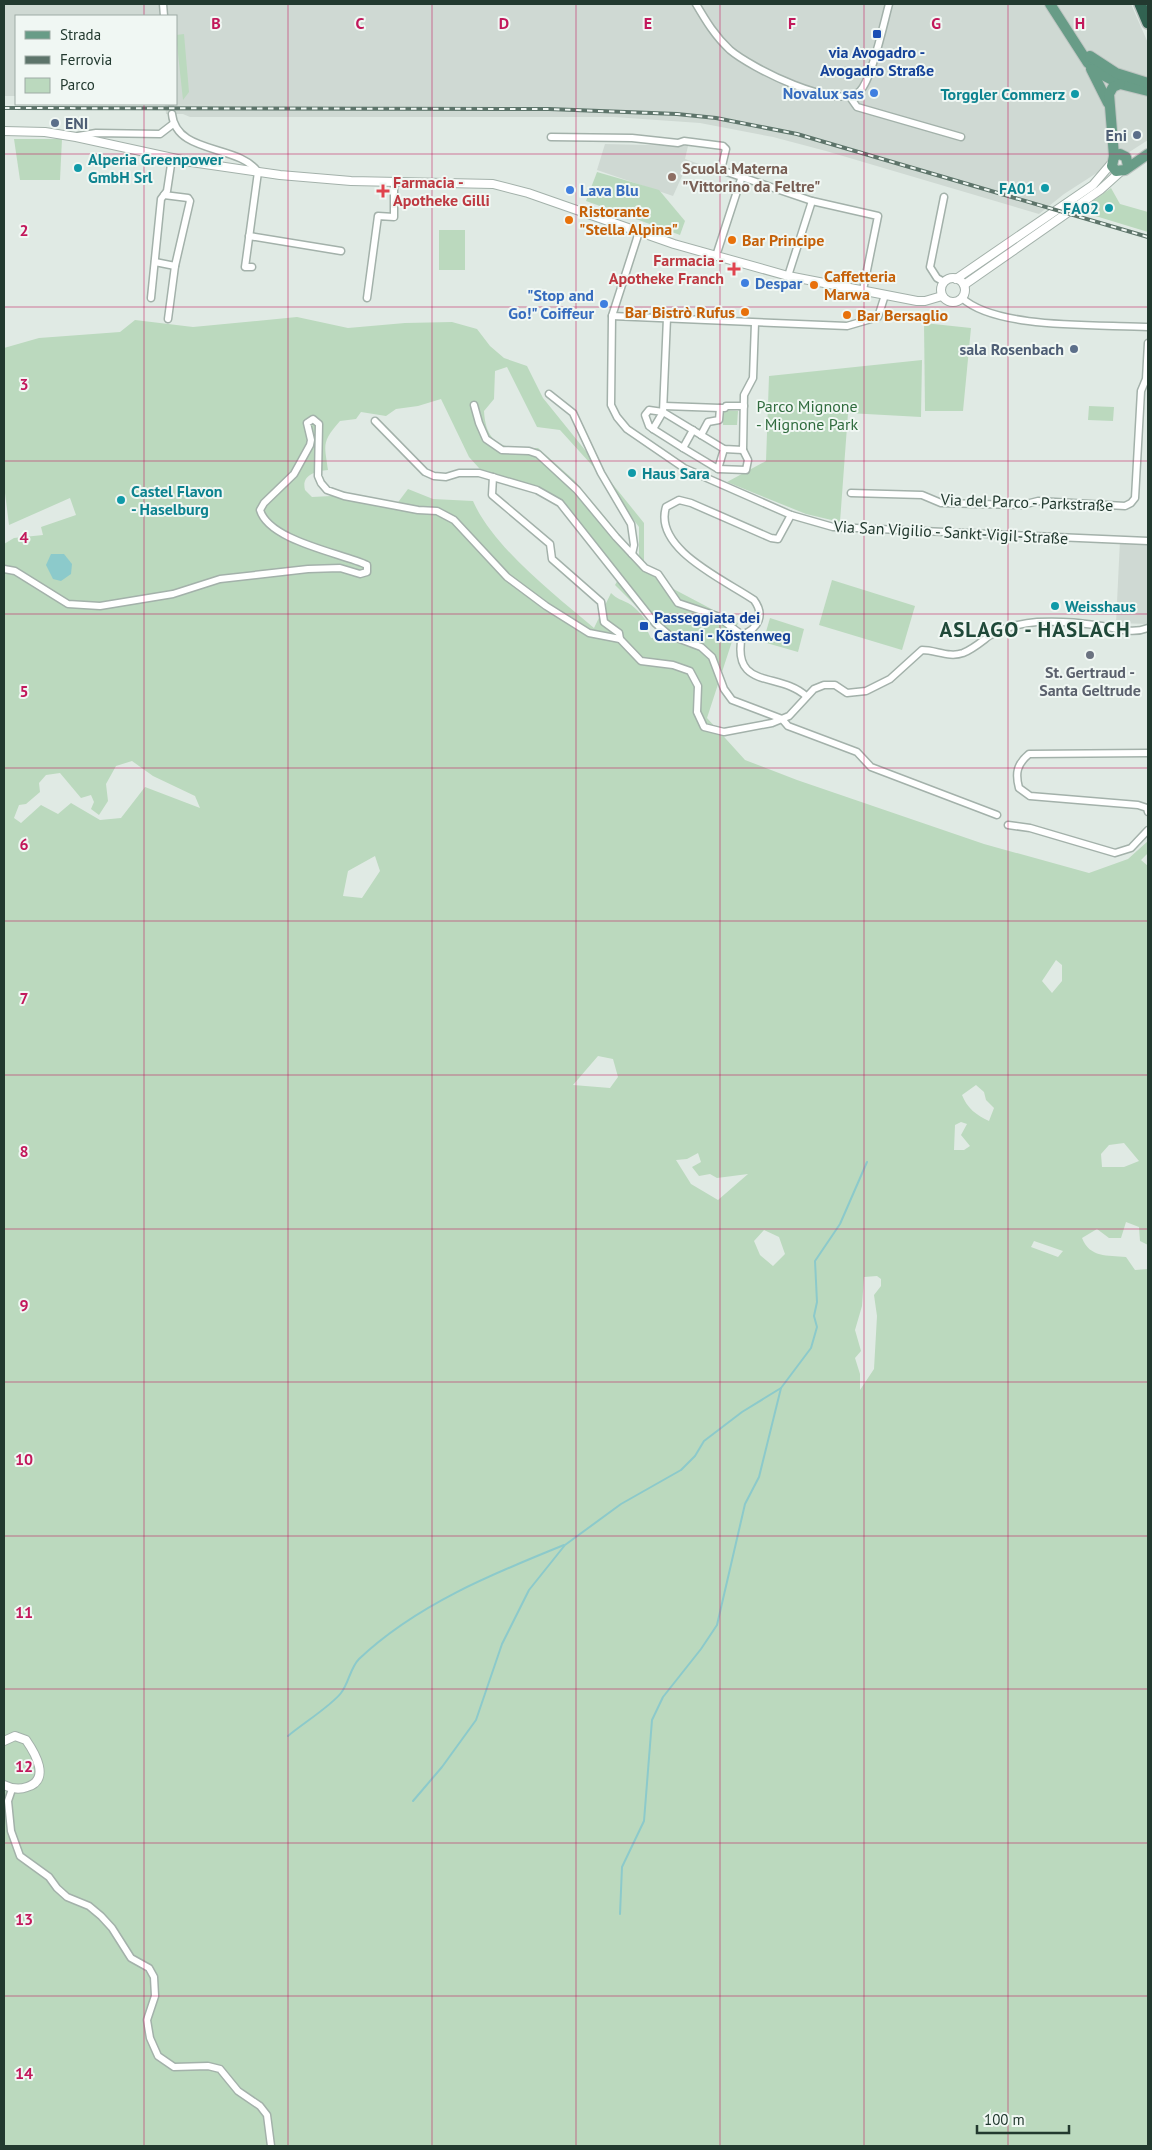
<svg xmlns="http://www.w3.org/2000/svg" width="1152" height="2150" font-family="'PT Sans',sans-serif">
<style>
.built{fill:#cfd9d3}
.green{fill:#bbd9be;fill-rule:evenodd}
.water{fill:#8ccacb}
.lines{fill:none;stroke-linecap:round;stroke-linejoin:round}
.stream{stroke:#8ccacb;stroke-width:2}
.minor-tunnel{stroke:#bac7c0;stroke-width:6;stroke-dasharray:6 3;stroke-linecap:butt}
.minor-casing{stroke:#a3b1aa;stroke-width:9}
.tertiary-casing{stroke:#a3b1aa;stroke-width:10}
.primary-casing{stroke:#bdc4c1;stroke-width:12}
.motorway-casing{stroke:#bdc4c1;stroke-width:14}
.minor{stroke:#fff;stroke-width:6}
.tertiary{stroke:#fff;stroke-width:8}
.primary{stroke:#689c87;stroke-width:10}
.motorway{stroke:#316251;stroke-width:11}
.rail-casing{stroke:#5d746a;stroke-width:4}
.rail{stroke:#f0f7f3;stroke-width:2;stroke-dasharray:5.5;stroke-linecap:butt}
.grid{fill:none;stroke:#c2185b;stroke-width:1;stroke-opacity:0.55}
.transit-dot{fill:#1a4fb4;stroke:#f0f7f3;stroke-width:2}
.shop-dot{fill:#3f7fe0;stroke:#f0f7f3;stroke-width:2}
.culture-dot{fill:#0f9aa8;stroke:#f0f7f3;stroke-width:2}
.service-dot{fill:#5c6f8a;stroke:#f0f7f3;stroke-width:2}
.education-dot{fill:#8d6e63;stroke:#f0f7f3;stroke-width:2}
.health-dot{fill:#e0444e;stroke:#f0f7f3;stroke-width:2}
.food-dot{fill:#e8710a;stroke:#f0f7f3;stroke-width:2}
.worship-dot{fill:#6b7280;stroke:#f0f7f3;stroke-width:2}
.labels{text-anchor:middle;stroke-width:4;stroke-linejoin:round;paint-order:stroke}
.transit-label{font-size:16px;font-weight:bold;fill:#164399;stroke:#f0f7f3}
.shop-label{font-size:16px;font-weight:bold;fill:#366cbe;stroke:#f0f7f3;text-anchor:end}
.culture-label{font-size:16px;font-weight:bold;fill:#0d838f;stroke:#f0f7f3;text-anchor:start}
.service-label{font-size:16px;font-weight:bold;fill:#4e5e75;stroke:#f0f7f3;text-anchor:end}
.education-label{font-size:16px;font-weight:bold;fill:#785e54;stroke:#f0f7f3;text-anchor:start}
.health-label{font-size:16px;font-weight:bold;fill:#be3a42;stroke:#f0f7f3;text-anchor:start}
.food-label{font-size:16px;font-weight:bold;fill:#c56008;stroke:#f0f7f3;text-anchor:start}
.park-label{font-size:16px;fill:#306c3e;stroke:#f0f7f3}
.street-label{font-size:16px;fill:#22392f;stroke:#f0f7f3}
.worship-label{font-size:16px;font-weight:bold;fill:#5b616d;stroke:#f0f7f3}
.district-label{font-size:21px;font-weight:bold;letter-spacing:1px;fill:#204939;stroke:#f0f7f3}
.grid-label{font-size:16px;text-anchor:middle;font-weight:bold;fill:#c2185b;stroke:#f0f7f3;stroke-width:4;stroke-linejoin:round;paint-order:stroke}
</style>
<rect width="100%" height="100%" fill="#e0eae4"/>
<g class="built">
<path d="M 4,4 L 1131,4 L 1148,43 L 1148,140 L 1064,194 L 1039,214 L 826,151 L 773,137 L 700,123 L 614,117 L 190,117 L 183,114 L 166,114 L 165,104 L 176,104 L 176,16 L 16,16 L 16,96 L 4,96 Z"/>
<path d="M 605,144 L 688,146 L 685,159 L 702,165 L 683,174 L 673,196 L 597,170 Z"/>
<path d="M 1120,540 L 1148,541 L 1148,624 L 1116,623 Z"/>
</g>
<g class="green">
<path d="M 184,34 L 189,92 L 183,100 L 176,35 Z"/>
<path d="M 14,139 L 62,139 L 60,180 L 20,180 Z"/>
<path d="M 597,172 L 659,190 L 685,221 L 680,235 L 586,201 Z"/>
<path d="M 1111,188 L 1120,204 L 1148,212 L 1148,232 L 1079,211 Z"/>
<rect x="439" y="230" width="26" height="40"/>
<path d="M 297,317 L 348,328 L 405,323 L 452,322 L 477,329 L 490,346 L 504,358 L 527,366 L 543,398 L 644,523 L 644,562 L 664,584 L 738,623 L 707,718 L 745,760 L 797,780 L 984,844 L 1089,873 L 1128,859 L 1148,841 L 1148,853 L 1141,860 L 1148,866 L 1148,1245 L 1140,1241 L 1139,1227 L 1126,1222 L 1121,1238 L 1109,1238 L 1097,1229 L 1082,1238 C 1090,1258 1107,1255 1126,1257 L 1135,1270 L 1148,1269 L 1148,2146 L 4,2146 L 4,544 L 14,538 L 43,535 L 41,527 L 76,515 L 70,498 L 9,525 L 4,485 L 4,348 L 39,338 L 120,332 L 135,320 L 193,327 ZM 507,367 L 537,427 L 560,430 L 599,473 L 639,527 L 639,558 L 575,481 L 538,448 C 507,449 486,448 484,411 L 494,399 L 495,371 ZM 441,399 L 469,457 L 489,479 L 526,488 L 558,505 L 619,578 L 615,585 L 643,613 L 648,614 L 669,635 L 651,638 L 647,630 L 649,624 C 643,617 637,608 628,603 C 622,600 617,599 611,593 L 594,628 C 555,595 493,547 473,501 L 433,499 L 408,489 L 396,505 L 351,495 L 312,497 L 305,490 C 301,475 316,471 328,470 C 324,443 322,442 340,421 L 356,419 L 361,412 L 386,416 L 396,409 L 418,406 ZM 132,761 L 153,776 L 195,796 L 200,808 L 145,787 L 121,818 L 100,820 L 71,803 L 58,814 L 41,805 L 21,823 L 14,818 L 19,805 L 26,804 L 40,792 L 39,783 L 46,775 L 60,773 L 81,798 L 91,795 L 94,802 L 91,809 L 99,815 L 108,801 L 106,784 L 116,766 ZM 375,856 L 380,871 L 362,898 L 343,896 L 348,871 ZM 1056,960 L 1062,965 L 1062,981 L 1052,993 L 1042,981 ZM 598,1056 L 613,1059 L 618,1077 L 610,1088 L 573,1085 ZM 976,1085 L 984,1092 L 986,1100 L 994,1108 L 989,1121 C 976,1115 967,1108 962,1095 ZM 961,1122 L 967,1124 L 961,1135 L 970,1146 L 964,1150 L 954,1150 L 955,1125 ZM 1124,1143 L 1139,1161 L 1124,1167 L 1102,1167 L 1101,1154 L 1109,1145 ZM 698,1153 L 701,1162 L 692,1167 L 699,1176 L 710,1174 L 717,1178 L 748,1174 L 718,1200 L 691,1184 L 676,1160 L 687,1159 ZM 764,1230 L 779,1237 L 785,1254 L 773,1266 L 760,1255 L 754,1241 ZM 1034,1241 L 1063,1251 L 1058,1257 L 1031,1247 ZM 877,1276 L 881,1279 L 881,1286 L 874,1295 L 877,1316 L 874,1369 L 860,1390 L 860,1374 L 855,1358 L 861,1351 L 855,1330 L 862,1306 L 864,1277 Z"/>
<path d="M 924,323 L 971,328 L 963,411 L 925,411 Z"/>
<path d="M 922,360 L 921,417 L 848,413 L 840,522 L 806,514 L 727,482 L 766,461 L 769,376 Z"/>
<path d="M 1089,406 L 1114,407 L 1113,421 L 1088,420 Z"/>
<path d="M 723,410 L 738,411 L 737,425 L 723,425 Z"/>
<path d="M 832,580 L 915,606 L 902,650 L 819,625 Z"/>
<path d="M 770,618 L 804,629 L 798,652 L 763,642 Z"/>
</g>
<path class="water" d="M 51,554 L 64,554 L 72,564 L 71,574 L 61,581 L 53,579 L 46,565 Z"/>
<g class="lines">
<g class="stream">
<path d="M 288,1736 C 302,1724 331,1706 341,1693 C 349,1683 350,1668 359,1659 C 416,1605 492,1574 564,1545"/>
<path d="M 413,1801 L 442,1767 L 476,1720 L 502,1644 L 529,1590 L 565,1545 L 621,1504 L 681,1470 L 695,1456 L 704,1441 L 742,1412 L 781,1388"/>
<path d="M 620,1914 L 622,1867 L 644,1821 L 652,1720 L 663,1697 L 701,1649 L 717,1625 L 745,1504 L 759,1477 L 781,1388 L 811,1348 L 817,1327 L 814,1316 L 817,1302 L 815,1261 L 840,1224 L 867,1162"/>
</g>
<path class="minor-tunnel" d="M 171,104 L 172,114"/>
<defs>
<g id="minor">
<path d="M 163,4 L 164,16"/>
<path d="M 696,4 C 706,21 715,36 730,50 C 750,67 837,112 860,91 C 872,79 884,22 889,4"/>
<path d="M 850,97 L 857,107 L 961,137"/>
<path d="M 172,114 C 176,155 239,144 258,172 L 246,260 L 245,267 L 252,267"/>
<path d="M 78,136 L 96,133 L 160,134 L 173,124"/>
<path d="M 551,137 L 632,138 L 678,143 L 684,141 L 723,146 L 726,149 L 721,170 L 812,201 L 878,216 L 863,290"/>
<path d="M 944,197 L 930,267 L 937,278 L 944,282"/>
<path d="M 639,232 L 612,316 L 611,405 L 617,417 L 627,429 L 684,468 L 791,515 L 833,527 L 1148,541"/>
<path d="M 249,236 L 341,251"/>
<path d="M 716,256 L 742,176"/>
<path d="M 155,262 L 175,266 L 190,201 L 188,198 L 164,195"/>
<path d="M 788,276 L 812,201"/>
<path d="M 151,298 L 161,199 L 167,191 L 172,158"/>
<path d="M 367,298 L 378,216 L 394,217 L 394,181"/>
<path d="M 962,298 C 997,330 1101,324 1148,327"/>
<path d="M 612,316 L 847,326 L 878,317 L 885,295"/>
<path d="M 667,318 L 663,412 L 724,449 L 743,450 L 744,395 L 753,378 L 755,323"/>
<path d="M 168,319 L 175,266"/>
<path d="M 549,394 L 573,413 L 601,473 L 631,524 L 634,545 L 632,554"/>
<path d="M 474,405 L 479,423 L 486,439 L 502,450 L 529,451 L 538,454 L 577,490 L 616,537 L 645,568 L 658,574 L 678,603 L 717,616 L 742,635"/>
<path d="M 664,406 L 720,408"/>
<path d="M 649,410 L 663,412 L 653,429 L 649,426 L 645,415 Z"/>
<path d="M 375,421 L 425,472 L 434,476 L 446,477 L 459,473 L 479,473 L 537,490 L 560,503 L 655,623 L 669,635 L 701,647 L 712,657 L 724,689 L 732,700 L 782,719 L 788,726 L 857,752 L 871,767 L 997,815"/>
<path d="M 653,429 L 683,448 L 693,430"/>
<path d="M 701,435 L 708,422 L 719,420 L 720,408 L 725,408 L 726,406 L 744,406"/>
<path d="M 683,448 L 718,469 L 724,449"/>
<path d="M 718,469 L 746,470 L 748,460 L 743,450"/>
<path d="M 493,477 L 492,495 L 550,544 L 552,559 L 601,602 L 604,622 L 619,633 L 620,639"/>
<path d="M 851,493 L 922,495 L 941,503 L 1022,505 L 1038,501 L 1125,506 L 1131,503 L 1135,498 L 1141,391 L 1146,379 L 1148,343"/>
<path d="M 4,569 L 15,571 L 68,604 L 100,606 L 173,594 L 220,579 L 308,569 L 340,568 L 360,574 L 367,572 L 367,565 C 341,553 269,541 260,510 L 264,503 L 294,474 L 310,445 L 311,440 L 307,423 L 313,419 L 319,424 L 318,476 L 321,483 L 327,490 L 344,496 L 418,510 L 437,511 L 454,520 L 507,577 L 546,606 L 589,633 L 620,639 L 641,661 L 673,665 L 690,671 L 698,686 L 697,712 L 704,727 L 724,732 L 772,723 L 789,716 L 814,689 L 824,685 L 835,685 L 847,693 L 866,691 L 890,679 L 922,650 C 936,650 949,658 963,653 C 973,649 981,642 989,636 C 1002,628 1022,623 1037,622 C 1057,621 1076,622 1095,625 C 1114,627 1130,635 1148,628"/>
<path d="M 742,635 C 759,628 765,615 754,600 C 725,580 653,549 666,507 L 679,500 L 691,503 L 771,538 L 778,539 L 791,515"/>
<path d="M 742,635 C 731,691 779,671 806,696"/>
<path d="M 1148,753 L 1029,754 C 1017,764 1015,773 1019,788 L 1030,796 L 1138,805 L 1147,808 L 1148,812"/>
<path d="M 1008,825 L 1030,828 L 1115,853 L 1131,848 L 1148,830"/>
<path d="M 12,1789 L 8,1801 L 11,1831 L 20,1856 L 49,1877 L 57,1888 L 67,1897 L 89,1906 L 101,1916 L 112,1928 L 131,1958 L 149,1968 L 154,1977 L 155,1996 L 147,2020 L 150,2038 L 158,2056 L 174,2067 L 208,2066 L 220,2069 L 238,2091 L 260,2106 L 267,2115 L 271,2146"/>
</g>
<g id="tertiary">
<path d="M 4,131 L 45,132 L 76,137 L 191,162 L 280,175 L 351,181 L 493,184 L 528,193 L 674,244 L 788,276 L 917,301 L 925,301 L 942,296"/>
<circle cx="953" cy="290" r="12"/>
<path d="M 956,279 L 1093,185 L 1111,164"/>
<path d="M 964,285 L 1100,190 L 1120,172"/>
<path d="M 4,1741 L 15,1736 L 26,1740 C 35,1753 51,1780 27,1787 C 19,1790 12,1789 4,1785"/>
</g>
<g id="primary">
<path d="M 1050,4 L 1088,63 L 1101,74 L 1120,84 L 1148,91"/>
<path d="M 1146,4 L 1148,7"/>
<path d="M 1090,56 L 1116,73 L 1148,83"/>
<path d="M 1091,69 L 1108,103"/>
<path d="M 1120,84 L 1113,87 L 1109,94 L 1114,156 L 1112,166 L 1116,171 L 1125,170 L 1148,154"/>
<path d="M 1114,156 L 1120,154 L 1126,157 L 1128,166"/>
</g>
<path id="motorway" d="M 1140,4 L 1148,23"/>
</defs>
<use href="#minor" class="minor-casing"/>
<use href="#tertiary" class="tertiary-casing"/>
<use href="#primary" class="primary-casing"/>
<use href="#motorway" class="motorway-casing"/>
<use href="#minor" class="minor"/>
<use href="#tertiary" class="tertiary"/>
<use href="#primary" class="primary"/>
<use href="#motorway" class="motorway"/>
<defs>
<path id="rail" d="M 4,108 L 549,109 L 677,114 L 716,118 L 797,134 L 1148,237"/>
</defs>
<use href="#rail" class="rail-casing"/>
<use href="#rail" class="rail"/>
</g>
<path class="grid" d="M 144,4 L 144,16M 288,4 L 288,2146M 432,4 L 432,2146M 576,4 L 576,2146M 720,4 L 720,2146M 864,4 L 864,2146M 1008,4 L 1008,2146M 144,104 L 144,2146M 4,154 L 1148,154M 4,307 L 1148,307M 4,461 L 1148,461M 4,614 L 1148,614M 4,768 L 1148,768M 4,921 L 1148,921M 4,1075 L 1148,1075M 4,1229 L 1148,1229M 4,1382 L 1148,1382M 4,1536 L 1148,1536M 4,1689 L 1148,1689M 4,1843 L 1148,1843M 4,1996 L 1148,1996"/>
<g class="transit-dot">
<rect x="872" y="29" width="10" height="10" rx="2.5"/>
<rect x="639" y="621" width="10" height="10" rx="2.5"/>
</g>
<g class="shop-dot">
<circle cx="874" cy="93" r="5"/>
<circle cx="570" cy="190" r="5"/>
<circle cx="745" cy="283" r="5"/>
<circle cx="604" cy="304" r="5"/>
</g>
<g class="culture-dot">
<circle cx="1075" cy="94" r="5"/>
<circle cx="78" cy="168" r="5"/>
<circle cx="1045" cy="188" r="5"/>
<circle cx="1109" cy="208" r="5"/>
<circle cx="632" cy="473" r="5"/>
<circle cx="121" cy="500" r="5"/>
<circle cx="1055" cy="606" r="5"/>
</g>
<g class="service-dot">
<circle cx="55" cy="123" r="5"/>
<circle cx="1137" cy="135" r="5"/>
<circle cx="1074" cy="349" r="5"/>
</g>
<circle class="education-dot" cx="672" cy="177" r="5"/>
<g class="health-dot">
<path d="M380.5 183.5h5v5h5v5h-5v5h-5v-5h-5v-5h5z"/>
<path d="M731.5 261.5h5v5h5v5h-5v5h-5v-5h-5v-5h5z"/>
</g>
<g class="food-dot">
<circle cx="569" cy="220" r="5"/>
<circle cx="732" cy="240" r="5"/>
<circle cx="814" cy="285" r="5"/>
<circle cx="745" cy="312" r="5"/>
<circle cx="847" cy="315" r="5"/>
</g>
<circle class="worship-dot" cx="1090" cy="655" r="5"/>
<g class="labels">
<g class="transit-label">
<text x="877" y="58">via Avogadro -<tspan x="877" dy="18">Avogadro Straße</tspan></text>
<text x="654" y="623" text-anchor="start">Passeggiata dei<tspan x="654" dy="18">Castani - Köstenweg</tspan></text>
</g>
<g class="shop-label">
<text x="864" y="99">Novalux sas</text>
<text x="580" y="196" text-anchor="start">Lava Blu</text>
<text x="755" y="289" text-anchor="start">Despar</text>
<text x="594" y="301">"Stop and<tspan x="594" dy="18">Go!" Coiffeur</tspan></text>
</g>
<g class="culture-label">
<text x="1065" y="100" text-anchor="end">Torggler Commerz</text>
<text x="88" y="165">Alperia Greenpower<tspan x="88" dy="18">GmbH Srl</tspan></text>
<text x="1035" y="194" text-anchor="end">FA01</text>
<text x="1099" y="214" text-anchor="end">FA02</text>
<text x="642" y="479">Haus Sara</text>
<text x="131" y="497">Castel Flavon<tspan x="131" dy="18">- Haselburg</tspan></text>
<text x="1065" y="612">Weisshaus</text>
</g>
<g class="service-label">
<text x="65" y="129" text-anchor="start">ENI</text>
<text x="1127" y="141">Eni</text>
<text x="1064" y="355">sala Rosenbach</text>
</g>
<g class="education-label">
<text x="682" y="174">Scuola Materna<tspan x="682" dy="18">"Vittorino da Feltre"</tspan></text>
</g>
<g class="health-label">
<text x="393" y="188">Farmacia -<tspan x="393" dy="18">Apotheke Gilli</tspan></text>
<text x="724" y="266" text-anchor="end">Farmacia -<tspan x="724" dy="18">Apotheke Franch</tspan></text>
</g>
<g class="food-label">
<text x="579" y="217">Ristorante<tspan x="579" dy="18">"Stella Alpina"</tspan></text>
<text x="742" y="246">Bar Principe</text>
<text x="824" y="282">Caffetteria<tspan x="824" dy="18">Marwa</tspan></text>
<text x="735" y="318" text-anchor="end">Bar Bistrò Rufus</text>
<text x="857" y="321">Bar Bersaglio</text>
</g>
<g class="park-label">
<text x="807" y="412">Parco Mignone<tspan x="807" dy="18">- Mignone Park</tspan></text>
</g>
<g class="street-label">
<text transform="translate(1027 502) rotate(2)" y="6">Via del Parco - Parkstraße</text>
<text transform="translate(951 532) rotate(3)" y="6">Via San Vigilio - Sankt-Vigil-Straße</text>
</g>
<g class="worship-label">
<text x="1090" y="678">St. Gertraud -<tspan x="1090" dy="18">Santa Geltrude</tspan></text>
</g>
<g class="district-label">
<text x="1035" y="637">ASLAGO - HASLACH</text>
</g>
</g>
<g class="grid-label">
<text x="216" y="29">B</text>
<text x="360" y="29">C</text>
<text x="504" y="29">D</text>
<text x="648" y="29">E</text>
<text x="792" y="29">F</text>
<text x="936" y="29">G</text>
<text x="1080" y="29">H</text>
<text x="24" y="236">2</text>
<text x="24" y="390">3</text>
<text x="24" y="543">4</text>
<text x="24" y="697">5</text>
<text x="24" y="850">6</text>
<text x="24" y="1004">7</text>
<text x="24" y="1157">8</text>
<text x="24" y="1311">9</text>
<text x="24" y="1465">10</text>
<text x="24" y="1618">11</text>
<text x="24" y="1772">12</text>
<text x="24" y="1925">13</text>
<text x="24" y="2079">14</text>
</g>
<rect width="1152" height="2150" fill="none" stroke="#22392f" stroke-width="10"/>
<rect x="15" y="15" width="162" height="90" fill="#f0f7f3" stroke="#9eaba5"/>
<rect x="25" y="31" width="25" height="8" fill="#689c87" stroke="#9eaba5"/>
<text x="60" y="40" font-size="15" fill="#22392f">Strada</text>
<rect x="25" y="56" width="25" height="8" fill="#5d746a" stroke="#9eaba5"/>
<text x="60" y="65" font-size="15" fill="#22392f">Ferrovia</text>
<rect x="25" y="78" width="25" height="15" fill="#bbd9be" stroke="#9eaba5"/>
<text x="60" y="90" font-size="15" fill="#22392f">Parco</text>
<path d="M977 2125v8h92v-8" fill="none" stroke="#22392f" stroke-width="2.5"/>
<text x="984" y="2125" font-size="15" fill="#22392f" stroke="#f0f7f3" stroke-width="4" paint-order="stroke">100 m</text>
</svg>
